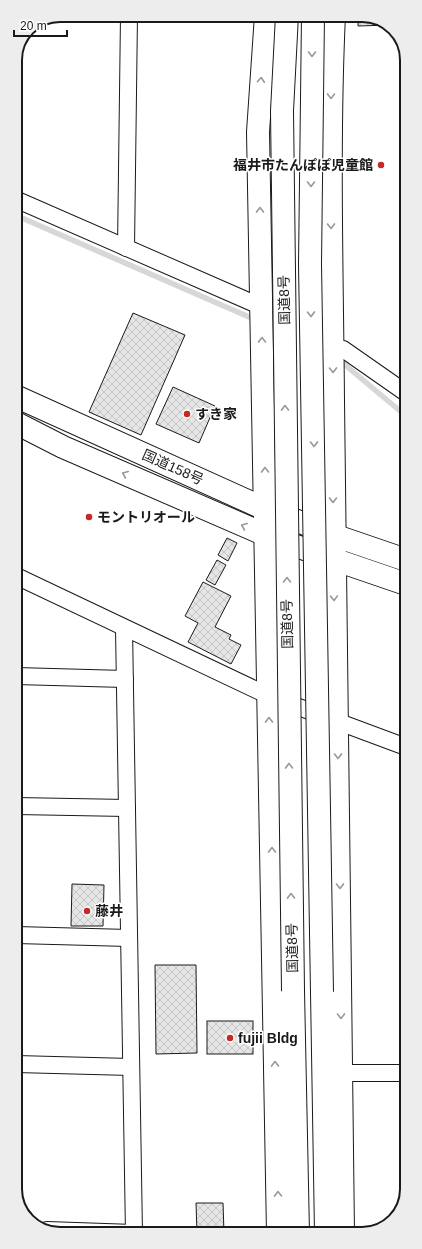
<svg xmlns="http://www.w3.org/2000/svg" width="422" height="1249" font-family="Helvetica,'Noto Sans JP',sans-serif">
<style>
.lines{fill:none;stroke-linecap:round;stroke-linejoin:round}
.stream{stroke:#d7d7d7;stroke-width:5.5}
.building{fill:url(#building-cross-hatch);stroke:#1a1a1a}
.minor-casing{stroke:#1a1a1a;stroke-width:18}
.primary-casing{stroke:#1a1a1a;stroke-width:24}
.trunk-casing{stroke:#1a1a1a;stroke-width:24}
.minor{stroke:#fff;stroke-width:16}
.primary{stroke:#fff;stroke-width:22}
.trunk{stroke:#fff;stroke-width:22}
.trunk-bridge-casing{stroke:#1a1a1a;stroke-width:24;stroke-linecap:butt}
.trunk-bridge{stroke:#fff;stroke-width:22}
.oneway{stroke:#989898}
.poi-dot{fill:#c62828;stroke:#fff;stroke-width:1.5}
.labels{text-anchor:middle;stroke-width:3;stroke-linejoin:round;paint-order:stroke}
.poi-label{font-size:14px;font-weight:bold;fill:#1a1a1a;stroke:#fff;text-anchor:start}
.street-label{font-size:14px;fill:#1a1a1a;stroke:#fff}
.rim{fill:none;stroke:#1a1a1a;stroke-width:2}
</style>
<defs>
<pattern id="building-cross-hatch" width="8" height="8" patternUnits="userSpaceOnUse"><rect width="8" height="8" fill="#e6e6e6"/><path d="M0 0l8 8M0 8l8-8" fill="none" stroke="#c5c5c5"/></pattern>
</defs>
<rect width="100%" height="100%" fill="#fff"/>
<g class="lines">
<g class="stream">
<path d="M 15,215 L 249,317"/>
<path d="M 344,364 L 406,416"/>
</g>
</g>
<g class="building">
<path d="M 358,15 L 365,15 L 375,19 L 358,19 Z"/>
<path d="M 358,19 L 375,19 L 390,25 L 358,26 Z"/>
<path d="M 133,313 L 185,335 L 141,435 L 89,412 Z"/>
<path d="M 173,387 L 215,406 L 199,443 L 156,424 Z"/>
<path d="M 227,538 L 237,543 L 228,561 L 218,555 Z"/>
<path d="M 217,560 L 226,565 L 215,585 L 206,580 Z"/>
<path d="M 203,582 L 231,596 L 215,627 L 231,635 L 229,639 L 241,645 L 231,664 L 188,642 L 198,623 L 185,616 Z"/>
<path d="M 72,884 L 104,885 L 103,926 L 71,926 Z"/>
<path d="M 155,965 L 196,965 L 197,1053 L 156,1054 Z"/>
<rect x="207" y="1021" width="46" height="33"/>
<path d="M 196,1203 L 223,1203 L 224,1233 L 197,1233 Z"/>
</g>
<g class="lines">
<defs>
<g id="minor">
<path d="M 15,199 L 262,307"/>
<path d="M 126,248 L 129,15"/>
<path d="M 332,348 L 343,349 L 406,393"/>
<path d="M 16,576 L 269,696 L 406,747"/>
<path d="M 124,628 L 134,1234"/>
<path d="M 16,676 L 125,679"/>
<path d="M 16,806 L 127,808"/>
<path d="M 16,935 L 129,938"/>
<path d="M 16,1064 L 131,1067"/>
<path d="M 342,1073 L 407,1073"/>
<path d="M 47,1230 L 134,1233"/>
</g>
<g id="primary">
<path d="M 333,535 L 406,560"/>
<path d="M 333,559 L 406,584"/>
</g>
<g id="trunk">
<path d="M 266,15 L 258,132 L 278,1233"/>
<path d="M 334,15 C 328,144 332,272 333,401 C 335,678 341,955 343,1233"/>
<path d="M 15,396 L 265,509 L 332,534"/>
<path d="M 16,423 L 63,447 L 266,535 L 332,559"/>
<path d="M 293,991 L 298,1233"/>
<path d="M 322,992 L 326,1233"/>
</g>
</defs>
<use href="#minor" class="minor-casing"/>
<use href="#primary" class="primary-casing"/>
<use href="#trunk" class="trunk-casing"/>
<use href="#minor" class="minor"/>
<use href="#primary" class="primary"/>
<use href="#trunk" class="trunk"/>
<defs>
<g id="trunk-bridge">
<path d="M 287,15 L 282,111 L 293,991"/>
<path d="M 313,15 L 310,264 L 322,992"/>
</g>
</defs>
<use href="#trunk-bridge" class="trunk-bridge-casing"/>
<use href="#trunk-bridge" class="trunk-bridge"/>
</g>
<defs><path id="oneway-chevron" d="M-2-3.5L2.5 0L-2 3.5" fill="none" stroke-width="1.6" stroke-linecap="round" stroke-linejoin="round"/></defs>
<g class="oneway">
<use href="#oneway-chevron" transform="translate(312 54) rotate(91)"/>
<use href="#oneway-chevron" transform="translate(261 80) rotate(-86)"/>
<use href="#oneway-chevron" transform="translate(331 96) rotate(91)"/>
<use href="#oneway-chevron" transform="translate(311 184) rotate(90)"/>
<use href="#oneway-chevron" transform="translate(260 210) rotate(-91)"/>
<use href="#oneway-chevron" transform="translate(331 226) rotate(89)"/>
<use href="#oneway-chevron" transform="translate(311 314) rotate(89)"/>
<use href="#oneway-chevron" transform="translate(262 340) rotate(-91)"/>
<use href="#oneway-chevron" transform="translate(333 370) rotate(89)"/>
<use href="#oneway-chevron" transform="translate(285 408) rotate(-91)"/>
<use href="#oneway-chevron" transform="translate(314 444) rotate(89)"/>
<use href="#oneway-chevron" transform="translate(265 470) rotate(-91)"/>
<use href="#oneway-chevron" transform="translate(125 474) rotate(-157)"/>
<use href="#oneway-chevron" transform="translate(333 500) rotate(90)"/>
<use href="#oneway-chevron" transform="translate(244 526) rotate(-157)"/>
<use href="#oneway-chevron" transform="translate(287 580) rotate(-91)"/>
<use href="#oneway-chevron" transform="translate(334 598) rotate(88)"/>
<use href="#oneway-chevron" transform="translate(269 720) rotate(-91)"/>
<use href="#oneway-chevron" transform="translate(338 756) rotate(89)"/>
<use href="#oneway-chevron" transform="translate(289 766) rotate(-91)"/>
<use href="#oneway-chevron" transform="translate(272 850) rotate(-91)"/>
<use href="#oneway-chevron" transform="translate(340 886) rotate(89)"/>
<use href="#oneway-chevron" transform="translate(291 896) rotate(-91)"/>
<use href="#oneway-chevron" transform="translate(341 1016) rotate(89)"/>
<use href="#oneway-chevron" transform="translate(275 1064) rotate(-91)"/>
<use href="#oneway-chevron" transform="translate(278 1194) rotate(-91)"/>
</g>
<g class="poi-dot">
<circle cx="381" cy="165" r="4"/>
<circle cx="187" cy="414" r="4"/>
<circle cx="89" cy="517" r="4"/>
<circle cx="87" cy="911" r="4"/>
<circle cx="230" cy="1038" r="4"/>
</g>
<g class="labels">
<g class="poi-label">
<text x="373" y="170" text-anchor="end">福井市たんぽぽ児童館</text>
<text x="195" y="419">すき家</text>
<text x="97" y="522">モントリオール</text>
<text x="95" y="916">藤井</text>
<text x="238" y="1043">fujii Bldg</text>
</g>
<g class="street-label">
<text transform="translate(284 300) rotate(-91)" y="5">国道8号</text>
<text transform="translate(173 467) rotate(24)" y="5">国道158号</text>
<text transform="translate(287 624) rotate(-91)" y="5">国道8号</text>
<text transform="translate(292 948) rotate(-91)" y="5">国道8号</text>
</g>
</g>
<path d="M0 0H422V1249H0ZM60 22H362A38 38 0 0 1 400 60V1189A38 38 0 0 1 362 1227H60A38 38 0 0 1 22 1189V60A38 38 0 0 1 60 22Z" fill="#ededed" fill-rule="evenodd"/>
<path class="rim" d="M60 22H362A38 38 0 0 1 400 60V1189A38 38 0 0 1 362 1227H60A38 38 0 0 1 22 1189V60A38 38 0 0 1 60 22Z"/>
<path d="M14 30v6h53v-6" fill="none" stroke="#1a1a1a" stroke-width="2"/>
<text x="20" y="30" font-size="12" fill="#1a1a1a" stroke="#ffffff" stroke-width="3" paint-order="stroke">20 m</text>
</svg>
